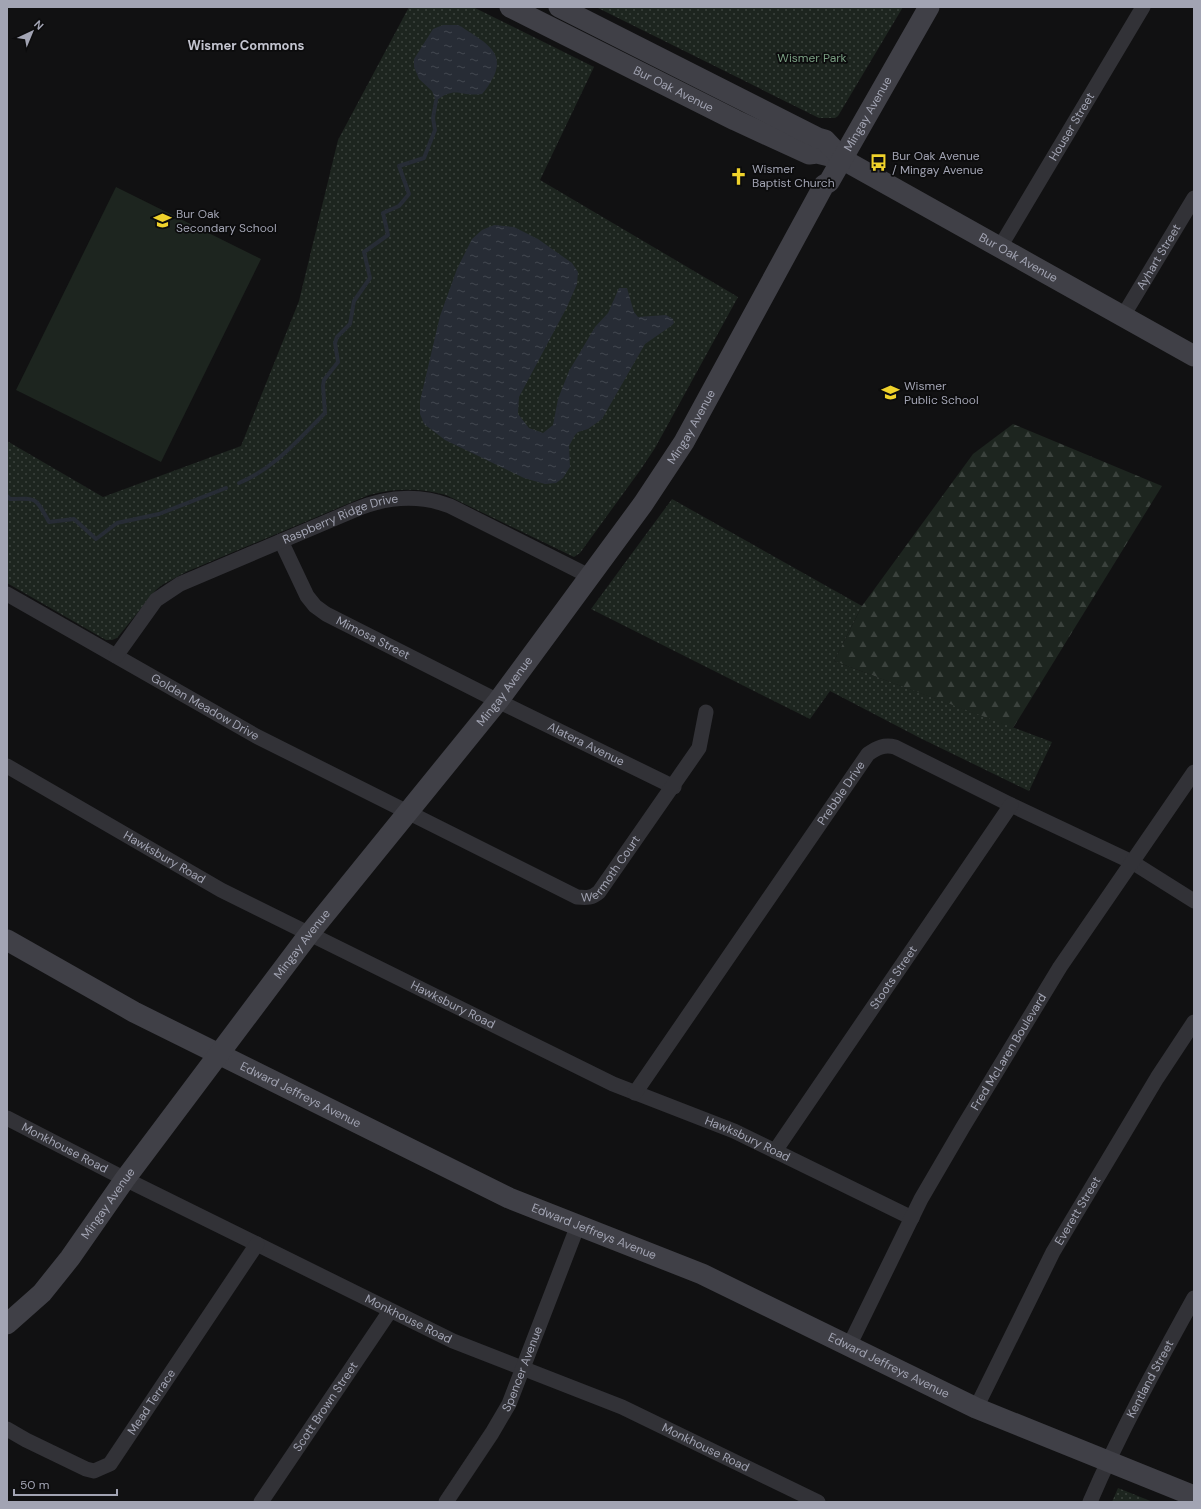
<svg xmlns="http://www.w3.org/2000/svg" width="1201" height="1509" font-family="'DM Sans',sans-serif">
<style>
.green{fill:#1d251f}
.forest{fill:url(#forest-firs)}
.park{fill:url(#park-dots)}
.water{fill:url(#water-ripples)}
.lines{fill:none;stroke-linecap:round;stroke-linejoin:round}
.stream{stroke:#272c35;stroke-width:4}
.street{stroke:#323237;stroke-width:15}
.secondary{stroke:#404047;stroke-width:21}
.labels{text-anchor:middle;stroke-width:3.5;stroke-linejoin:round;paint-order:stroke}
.park-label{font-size:12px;fill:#799e82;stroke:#0c0c0d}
.street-label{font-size:12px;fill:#a2a4b3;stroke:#0c0c0d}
.poi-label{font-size:12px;fill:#a2a4b3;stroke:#0c0c0d;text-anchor:start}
.neighbourhood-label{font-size:13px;font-weight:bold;fill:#c3c4cf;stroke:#0c0c0d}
</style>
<defs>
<pattern id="forest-firs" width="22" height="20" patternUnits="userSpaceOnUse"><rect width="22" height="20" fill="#1d251f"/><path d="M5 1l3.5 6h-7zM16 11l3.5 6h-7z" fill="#3b423d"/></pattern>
<pattern id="park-dots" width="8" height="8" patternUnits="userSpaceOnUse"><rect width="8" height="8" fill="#1d251f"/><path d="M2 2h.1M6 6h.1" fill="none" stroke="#3b423d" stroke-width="1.8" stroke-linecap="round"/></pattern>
<pattern id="water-ripples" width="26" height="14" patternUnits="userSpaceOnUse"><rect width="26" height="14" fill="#272c35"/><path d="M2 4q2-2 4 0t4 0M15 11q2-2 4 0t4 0" fill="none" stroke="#434850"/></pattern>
</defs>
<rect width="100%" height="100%" fill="#111112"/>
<path class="green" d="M 116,187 L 261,259 L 161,462 L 16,390 Z"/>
<path class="forest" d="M 1013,424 L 1162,486 L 1013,728 L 834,661 L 862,606 L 973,454 Z"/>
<g class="park">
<path d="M 409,7 L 473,7 L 594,67 L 540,180 L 738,297 L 655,448 L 641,469 L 580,553 L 574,557 L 446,495 C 420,488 395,488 369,495 L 186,572 L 162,585 L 156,590 L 117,638 L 112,640 L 106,640 L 7,583 L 7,441 L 103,497 L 241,446 L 299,301 L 338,140 Z"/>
<path d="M 596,7 L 903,7 L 838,116 L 835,118 L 819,118 Z"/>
<path d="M 672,499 L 862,606 L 834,661 L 1052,742 L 1029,791 L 920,738 L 830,691 L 810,719 L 591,609 Z"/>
<path d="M 1118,1488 L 1153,1502 L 1112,1502 Z"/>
</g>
<g class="water">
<path d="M 443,25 L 458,25 L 462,27 C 480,40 506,50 494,76 C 490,83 487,89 482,94 C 459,97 456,85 436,101 L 432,91 L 419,79 L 414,67 L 414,59 L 433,29 Z"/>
<path d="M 494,225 L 514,227 L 538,239 L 572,263 L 578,272 L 577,284 L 567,307 L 519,397 L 518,414 L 529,428 L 543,433 L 553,425 L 558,399 L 569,371 L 595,327 L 608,313 L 619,288 L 627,288 L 634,312 L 638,317 L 666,315 L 673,319 L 674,323 L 671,326 L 645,344 L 602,419 L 588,429 L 578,432 L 575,435 L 569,446 L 570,467 L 563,478 L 556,483 L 545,484 L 524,478 L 445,440 L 424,424 L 420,414 L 420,401 L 440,316 L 457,269 L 472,239 L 482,230 Z"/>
</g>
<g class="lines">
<g class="stream">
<path d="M 239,483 C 275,468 299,439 325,413 L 323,386 L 324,380 L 338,362 L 335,343 L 337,337 L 350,324 L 354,301 L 370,278 L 364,252 L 388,235 L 383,213 L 399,206 L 409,194 L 399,166 L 424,158 L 435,130 L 433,118 L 436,101"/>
<path d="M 7,496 L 10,499 C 38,498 35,497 49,522 L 74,519 L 96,539 L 117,523 L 159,514 L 226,488"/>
</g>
<g class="street">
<path id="s1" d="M 1000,247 L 1143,7"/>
<path id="s2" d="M 1123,316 L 1194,198"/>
<path id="s3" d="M 281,541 L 307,596 L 315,606 L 326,614 L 498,701 L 674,787"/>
<path id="s4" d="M 7,594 L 256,736 L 577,897 C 587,898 592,898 599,892 L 699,748 L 706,712"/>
<path id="s5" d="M 116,656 L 156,600 L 180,584 L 352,511 C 384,497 416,493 450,506 L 589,576"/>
<path id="s6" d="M 7,766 L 221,890 L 613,1084 L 734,1131 L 912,1218"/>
<path id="s7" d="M 635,1093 L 868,754 C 877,748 884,744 895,747 L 1011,805 L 1132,862 L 1194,901"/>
<path id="s8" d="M 7,1118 L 125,1179 L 453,1341 L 622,1407 L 818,1502"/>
<path id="s9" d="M 775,1151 L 1011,805"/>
<path id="s10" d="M 849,1346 L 921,1199 L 963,1127 L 1060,967 L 1194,772"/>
<path id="s11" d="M 976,1408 L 1053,1252 L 1157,1078 L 1194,1022"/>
<path id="s12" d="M 7,1429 L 26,1440 L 86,1469 L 94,1471 L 110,1464 L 257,1244"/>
<path id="s13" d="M 261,1502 L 390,1311"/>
<path id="s14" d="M 446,1502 L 492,1433 L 509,1404 L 578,1225"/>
<path id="s15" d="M 1090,1502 C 1120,1432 1157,1365 1194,1298"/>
</g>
<g class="secondary">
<path id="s16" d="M 510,7 L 735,120 L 809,154 L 817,153 L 842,159 L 1194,356"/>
<path d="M 559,7 L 818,138 L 825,140 L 842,158"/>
<path id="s17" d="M 7,940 L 134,1012 L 509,1198 L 702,1274 L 976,1408 L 1194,1496"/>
<path id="s18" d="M 7,1324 L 42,1293 L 70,1258 L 125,1179 L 309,934 L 498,701 L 643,504 L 684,442 L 824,185 L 829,182 L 929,7"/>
</g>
</g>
<defs>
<symbol id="bus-bare" viewBox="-9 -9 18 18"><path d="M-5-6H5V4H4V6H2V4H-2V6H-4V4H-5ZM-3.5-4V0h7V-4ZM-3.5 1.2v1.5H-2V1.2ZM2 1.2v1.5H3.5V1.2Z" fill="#efd22b" stroke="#0c0c0d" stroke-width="2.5" paint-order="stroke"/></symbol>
<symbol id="church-bare" viewBox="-9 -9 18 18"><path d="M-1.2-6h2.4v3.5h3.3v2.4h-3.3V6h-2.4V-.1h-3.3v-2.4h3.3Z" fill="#efd22b" stroke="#0c0c0d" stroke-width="2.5" paint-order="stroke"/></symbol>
<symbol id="school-bare" viewBox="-9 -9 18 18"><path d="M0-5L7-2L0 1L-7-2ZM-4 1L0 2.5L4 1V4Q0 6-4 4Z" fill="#efd22b" stroke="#0c0c0d" stroke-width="2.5" paint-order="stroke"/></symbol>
</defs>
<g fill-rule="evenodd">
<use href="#bus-bare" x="866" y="150" width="25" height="25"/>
<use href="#church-bare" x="726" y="164" width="25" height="25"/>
<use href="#school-bare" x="150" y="208" width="25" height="25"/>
<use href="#school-bare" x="878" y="380" width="25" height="25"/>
</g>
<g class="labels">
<g class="park-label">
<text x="812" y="62">Wismer Park</text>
</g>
<g class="street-label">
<text dy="4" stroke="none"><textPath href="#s16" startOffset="183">Bur Oak Avenue</textPath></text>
<text dy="4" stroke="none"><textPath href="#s18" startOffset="1490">Mingay Avenue</textPath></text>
<text dy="4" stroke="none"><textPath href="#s1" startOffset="140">Houser Street</textPath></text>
<text dy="4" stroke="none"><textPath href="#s16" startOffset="569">Bur Oak Avenue</textPath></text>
<text dy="4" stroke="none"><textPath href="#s2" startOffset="69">Ayhart Street</textPath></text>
<text dy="4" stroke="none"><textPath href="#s18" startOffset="1130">Mingay Avenue</textPath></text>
<text dy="4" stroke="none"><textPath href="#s5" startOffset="271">Raspberry Ridge Drive</textPath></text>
<text dy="4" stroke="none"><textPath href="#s3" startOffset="140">Mimosa Street</textPath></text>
<text dy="4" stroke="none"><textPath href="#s18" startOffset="806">Mingay Avenue</textPath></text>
<text dy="4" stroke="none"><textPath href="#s4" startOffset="228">Golden Meadow Drive</textPath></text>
<text dy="4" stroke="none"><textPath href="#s3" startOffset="378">Alatera Avenue</textPath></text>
<text dy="4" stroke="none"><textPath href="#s7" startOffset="364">Prebble Drive</textPath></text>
<text dy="4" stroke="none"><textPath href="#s6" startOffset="182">Hawksbury Road</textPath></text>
<text dy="4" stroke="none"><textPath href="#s4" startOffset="693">Wermoth Court</textPath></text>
<text dy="4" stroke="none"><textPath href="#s18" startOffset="482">Mingay Avenue</textPath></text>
<text dy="4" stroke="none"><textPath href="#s9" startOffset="210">Stoots Street</textPath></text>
<text dy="4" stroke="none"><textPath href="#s6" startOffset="506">Hawksbury Road</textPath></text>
<text dy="4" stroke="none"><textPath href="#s10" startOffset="335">Fred McLaren Boulevard</textPath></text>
<text dy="4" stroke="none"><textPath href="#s17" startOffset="332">Edward Jeffreys Avenue</textPath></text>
<text dy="4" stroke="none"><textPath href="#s6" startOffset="830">Hawksbury Road</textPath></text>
<text dy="4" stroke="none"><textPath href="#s8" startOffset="65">Monkhouse Road</textPath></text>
<text dy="4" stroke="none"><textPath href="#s18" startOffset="158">Mingay Avenue</textPath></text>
<text dy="4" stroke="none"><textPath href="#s11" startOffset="222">Everett Street</textPath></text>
<text dy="4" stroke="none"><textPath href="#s17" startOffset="656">Edward Jeffreys Avenue</textPath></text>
<text dy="4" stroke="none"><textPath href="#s8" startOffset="449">Monkhouse Road</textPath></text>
<text dy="4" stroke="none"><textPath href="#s17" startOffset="980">Edward Jeffreys Avenue</textPath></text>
<text dy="4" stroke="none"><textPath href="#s14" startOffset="154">Spencer Avenue</textPath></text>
<text dy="4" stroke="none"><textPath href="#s15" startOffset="137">Kentland Street</textPath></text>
<text dy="4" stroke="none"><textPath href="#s12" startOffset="189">Mead Terrace</textPath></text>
<text dy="4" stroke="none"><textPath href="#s13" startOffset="115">Scott Brown Street</textPath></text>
<text dy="4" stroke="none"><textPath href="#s8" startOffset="773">Monkhouse Road</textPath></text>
</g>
<g class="poi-label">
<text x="892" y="160">Bur Oak Avenue<tspan x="892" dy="14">/ Mingay Avenue</tspan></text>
<text x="752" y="173">Wismer<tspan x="752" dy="14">Baptist Church</tspan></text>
<text x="176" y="218">Bur Oak<tspan x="176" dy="14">Secondary School</tspan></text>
<text x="904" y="390">Wismer<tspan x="904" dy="14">Public School</tspan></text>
</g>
<g class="neighbourhood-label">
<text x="246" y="50">Wismer Commons</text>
</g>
</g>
<rect width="1201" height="1509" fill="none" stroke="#a2a4b3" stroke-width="16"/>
<g transform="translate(32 32) rotate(44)" stroke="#0c0c0d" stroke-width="3" paint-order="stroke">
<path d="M0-3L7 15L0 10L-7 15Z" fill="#a2a4b3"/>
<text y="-6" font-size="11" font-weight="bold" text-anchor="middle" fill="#a2a4b3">N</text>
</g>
<path d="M14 1489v6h103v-6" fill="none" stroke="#a2a4b3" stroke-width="2"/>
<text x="20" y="1489" font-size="12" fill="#a2a4b3" stroke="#0c0c0d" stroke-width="3" paint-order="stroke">50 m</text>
</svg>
